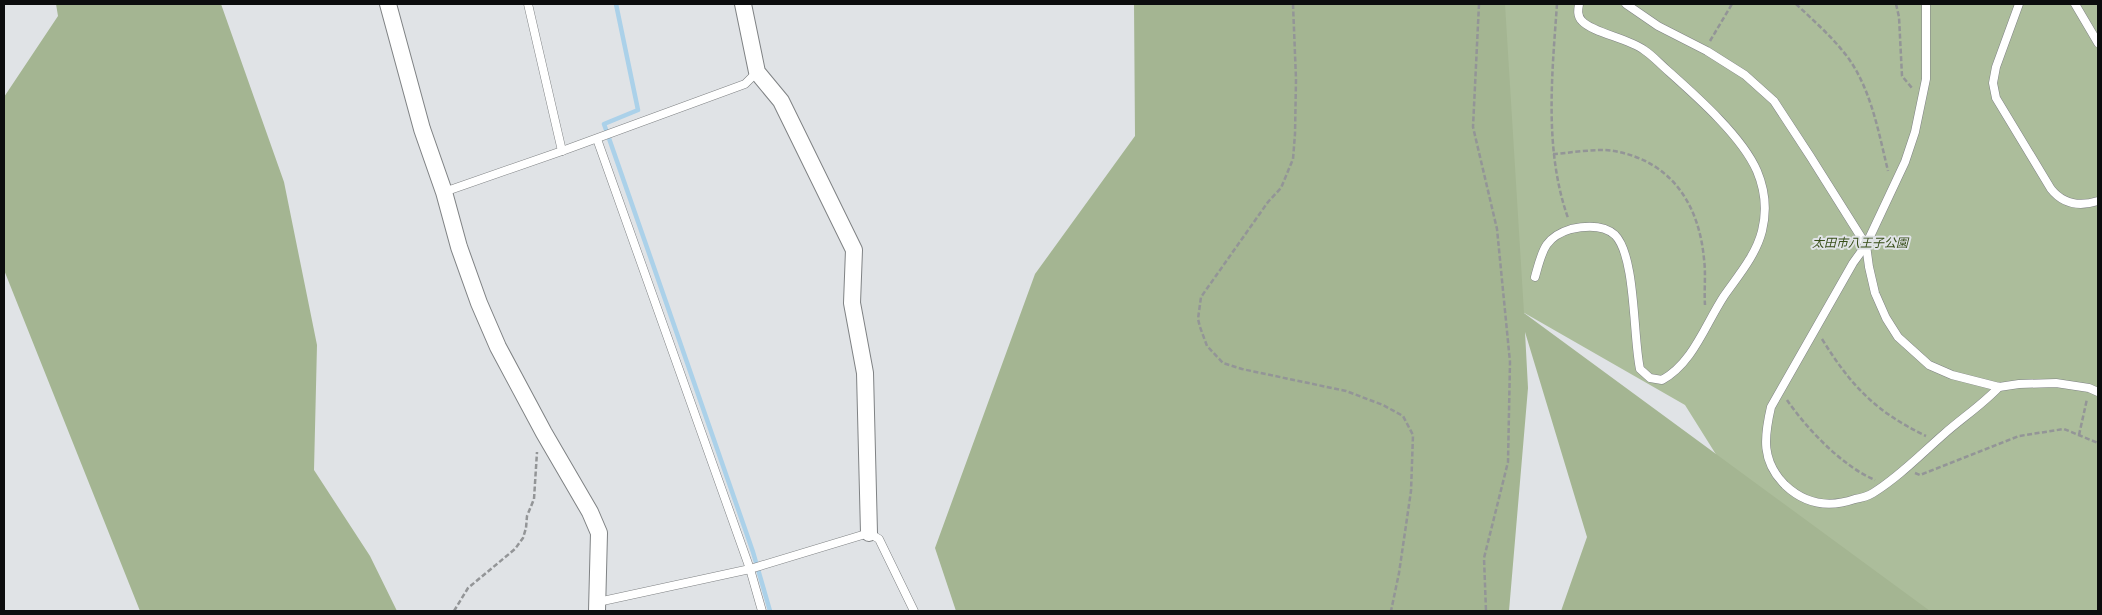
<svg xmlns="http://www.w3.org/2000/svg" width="2102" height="615" font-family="'Playfair Display','Noto Sans JP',serif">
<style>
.green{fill:#acbd9b}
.forest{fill:#a4b592}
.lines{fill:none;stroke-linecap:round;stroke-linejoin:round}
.stream{stroke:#abd1e9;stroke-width:4.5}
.lane-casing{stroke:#7f8284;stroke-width:9}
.street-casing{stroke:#7f8284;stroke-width:18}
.path{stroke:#939597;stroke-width:2.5;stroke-dasharray:5 2.5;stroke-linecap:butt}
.lane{stroke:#fff;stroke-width:8}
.street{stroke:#fff;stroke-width:16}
.labels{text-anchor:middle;stroke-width:4;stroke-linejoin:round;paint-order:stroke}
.park-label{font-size:12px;font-style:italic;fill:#364d17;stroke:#e0e3e6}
</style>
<rect width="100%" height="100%" fill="#e0e3e6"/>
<path class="green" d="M 1501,4 L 2098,4 L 2098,611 L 1627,611 L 1727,472 L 1685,405 L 1519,310 Z"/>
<g class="forest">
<path d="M 56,4 L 221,4 L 284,182 L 317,345 L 314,470 L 370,556 L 397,611 L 140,611 L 4,270 L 4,97 L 58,16 Z"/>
<path d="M 1134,4 L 1505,4 L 1524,313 L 1930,611 L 1561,611 L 1587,537 L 1525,332 L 1528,388 L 1509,611 L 956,611 L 935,548 L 1035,274 L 1135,136 Z"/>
</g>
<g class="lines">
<path class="stream" d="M 616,4 L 638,110 L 604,124 L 753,552 L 770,611"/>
<defs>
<g id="lane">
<path d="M 528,4 L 562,151"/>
<path d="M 1626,4 L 1658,26 L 1707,51 L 1745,75 L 1774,101 L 1810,156 L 1866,245 L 1869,267 L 1875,293 L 1886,318 L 1898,337 L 1929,365 L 1952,375 L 1999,387 L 2019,384 L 2056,383 L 2089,388 L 2098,392"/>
<path d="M 1926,4 L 1926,79 L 1915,132 L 1905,162 L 1866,245 L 1853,263 L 1771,407 C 1764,437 1761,461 1785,485 C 1806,505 1829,508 1855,499 C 1861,498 1868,496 1873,493 C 1899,477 1921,454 1944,434 C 1962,418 1982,405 1999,387"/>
<path d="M 2019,4 L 1996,67 L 1993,83 L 1996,98 L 2051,189 C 2063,204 2079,207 2098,201"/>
<path d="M 2075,4 L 2098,43"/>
<path d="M 597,139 L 750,569 L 762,611"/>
<path d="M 444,192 L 562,151 L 745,84 L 757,72"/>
<path d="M 1535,277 C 1542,252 1544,237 1571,229 C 1585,226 1604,225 1615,235 C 1636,256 1633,338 1640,369 L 1650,378 L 1662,380 C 1693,363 1705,325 1724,296 C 1738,276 1756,255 1762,231 C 1767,211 1765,190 1757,171 C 1742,136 1695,95 1667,70 C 1659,63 1652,55 1644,50 C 1628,38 1593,33 1582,21 C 1577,16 1578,10 1579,4"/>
<path d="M 598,602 L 750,569 L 869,533 L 879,539 L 914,611"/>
</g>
<g id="street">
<path d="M 388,4 L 422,129 L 444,192 L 459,247 L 479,303 L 498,347 L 544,433 L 590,512 L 599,533 L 597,611"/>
<path d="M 743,4 L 757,72 L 781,101 L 854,250 L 852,303 L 865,373 L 869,533"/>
</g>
</defs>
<use href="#lane" class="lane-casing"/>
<use href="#street" class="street-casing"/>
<g class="path">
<path d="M 1293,4 L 1296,79 L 1295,134 L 1293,159 L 1281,188 L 1268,202 L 1201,297 L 1198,319 L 1200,327 L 1207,346 L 1223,363 L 1242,369 L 1346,391 L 1383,405 L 1403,416 L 1413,435 L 1411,491 L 1399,573 L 1391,611"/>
<path d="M 1479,4 L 1473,127 L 1497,229 L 1510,362 L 1508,462 L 1484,558 L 1486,611"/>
<path d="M 1557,4 C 1552,75 1544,150 1568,218"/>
<path d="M 1796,4 C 1815,22 1836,40 1851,62 C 1872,94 1879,134 1888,171"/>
<path d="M 1896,4 L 1899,17 L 1902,76 L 1912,88"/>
<path d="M 1710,41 L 1732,4"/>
<path d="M 1553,154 C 1570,153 1598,148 1614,151 C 1671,161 1699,204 1704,259 C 1706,274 1704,290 1705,305"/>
<path d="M 1822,339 C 1851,386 1876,412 1926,436"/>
<path d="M 1787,400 C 1807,429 1842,466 1875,480"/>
<path d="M 2079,435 L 2087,399"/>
<path d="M 1915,473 L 1920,475 L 2019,436 L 2064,429 L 2098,443"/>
<path d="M 454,611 L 468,588 L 515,549 L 523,538 L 526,528 L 527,516 L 534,499 L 537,452"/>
</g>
<use href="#lane" class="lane"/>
<use href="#street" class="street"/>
</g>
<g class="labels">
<g class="park-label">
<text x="1860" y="247">太田市八王子公園</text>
</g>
</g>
<rect width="2102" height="615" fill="none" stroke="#0c0d0e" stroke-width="10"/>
</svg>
